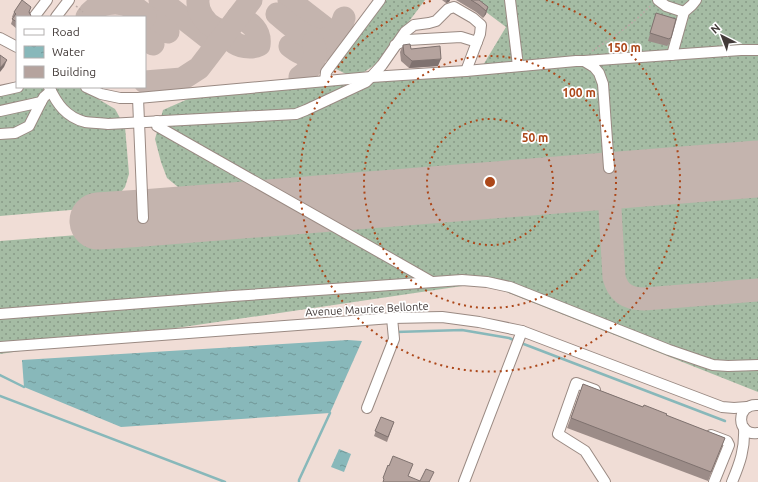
<svg xmlns="http://www.w3.org/2000/svg" width="758" height="482" font-family="Ubuntu,sans-serif">
<style>
.grass{fill:url(#grass-dots)}
.water{fill:url(#water-ripples)}
.lines{fill:none;stroke-linecap:round;stroke-linejoin:round}
.stream{stroke:#88b8ba;stroke-width:2.5}
.taxiway{stroke:#c4b4ae;stroke-width:23}
.runway{stroke:#c4b4ae;stroke-width:57}
.minor-casing{stroke:#9a8a83;stroke-width:12}
.path{stroke:#bbaba6;stroke-width:1.5;stroke-dasharray:2 2;stroke-linecap:butt}
.minor{stroke:#fff;stroke-width:10}
.wall{fill:#9c8c88}
.shaded-wall{fill:#7f726f}
.building{fill:#b5a39e;stroke:#7f726f}
.ring{fill:none;stroke:#ac4719;stroke-width:2;stroke-dasharray:2 4}
.labels{text-anchor:middle;stroke-width:3.5;stroke-linejoin:round;paint-order:stroke}
.street-label{font-size:11px;fill:#423a38;stroke:#fff}
.centre{fill:#ac4719;stroke:#fff;stroke-width:2}
.ring-label{font-size:12px;text-anchor:middle;font-weight:bold;fill:#ac4719;stroke:#fff;stroke-width:3.5;stroke-linejoin:round;paint-order:stroke}
</style>
<defs>
<pattern id="grass-dots" width="8" height="8" patternUnits="userSpaceOnUse"><rect width="8" height="8" fill="#a5bca4"/><path d="M2 2h.1M6 6h.1" fill="none" stroke="#889a87" stroke-width="1.8" stroke-linecap="round"/></pattern>
<pattern id="water-ripples" width="26" height="14" patternUnits="userSpaceOnUse"><rect width="26" height="14" fill="#88b8ba"/><path d="M2 4q2-2 4 0t4 0M15 11q2-2 4 0t4 0" fill="none" stroke="#719798"/></pattern>
</defs>
<rect width="100%" height="100%" fill="#f0ddd6"/>
<g class="grass">
<path d="M 385,0 L 425,0 L 378,63 L 364,72 L 348,75 L 334,68 Z"/>
<path d="M 470,0 L 758,0 L 758,156 L 259,196 L 258,194 L 210,196 L 188,192 L 178,187 L 167,178 L 161,162 L 155,139 L 163,110 L 197,95 L 479,72 L 506,27 Z"/>
<path d="M 17,87 L 78,87 L 115,109 L 125,127 L 129,174 L 125,187 L 118,196 L 108,203 L 94,208 L 0,216 L 0,93 Z"/>
<path d="M 758,182 L 758,282 L 635,292 C 627,287 621,283 620,274 L 614,207 C 617,199 620,196 626,192 Z"/>
<path d="M 584,196 C 593,198 597,199 602,207 L 608,277 C 614,294 621,301 640,304 L 758,296 L 758,392 L 496,288 L 469,285 L 0,354 L 0,241 Z"/>
</g>
<g class="water">
<path d="M 348,340 L 362,341 L 330,413 L 121,427 L 24,387 L 22,360 Z"/>
<path d="M 339,449 L 351,454 L 344,472 L 331,467 Z"/>
</g>
<g class="lines">
<g class="stream">
<path d="M 396,332 L 462,330 L 509,338 L 516,341"/>
<path d="M 521,343 L 725,421"/>
<path d="M 0,375 L 24,387"/>
<path d="M 0,396 L 225,482"/>
<path d="M 299,482 L 299,480 L 330,413"/>
</g>
<g class="taxiway">
<path d="M 160,0 L 211,40"/>
<path d="M 198,0 C 197,11 205,23 215,28 C 219,30 223,31 226,34 C 229,36 230,39 232,41 C 239,47 251,49 259,45 C 261,31 251,22 238,17"/>
<path d="M 289,0 L 333,34 C 330,47 318,57 304,54 C 299,53 294,49 290,46"/>
<path d="M 133,6 L 168,32"/>
<path d="M 277,14 C 291,25 314,49 332,36 C 339,31 342,26 344,18"/>
<path d="M 87,17 C 96,2 118,0 132,7 C 137,10 141,14 145,17"/>
<path d="M 145,39 L 153,44"/>
<path d="M 300,77 C 312,68 319,58 313,43"/>
<path d="M 145,82 L 182,79 L 199,68 L 251,0"/>
<path d="M 634,179 C 624,181 614,182 609,192 L 614,277 C 618,293 628,299 644,299 L 758,290"/>
<path d="M 582,183 C 597,185 604,186 609,202"/>
</g>
<path class="runway" d="M 98,221 L 143,218 L 758,169"/>
<defs>
<g id="minor">
<path d="M 510,0 L 518,66"/>
<path d="M 658,0 L 666,6 L 684,12"/>
<path d="M 34,17 L 47,0"/>
<path d="M 56,17 L 69,0"/>
<path d="M 0,38 L 17,47"/>
<path d="M 395,45 L 407,40 L 461,37 L 477,42"/>
<path d="M 672,55 L 684,12 L 692,5 L 696,0"/>
<path d="M 584,61 L 741,50 L 758,50"/>
<path d="M 325,81 L 326,72 L 380,0"/>
<path d="M 49,87 C 57,104 66,117 85,122 C 92,123 100,123 108,124 L 296,114 L 306,110 L 366,82 L 371,77 L 382,65 L 405,32 L 414,25 L 429,23 L 436,21 L 448,9 L 454,7 L 473,18 L 481,25 L 480,34 L 466,71"/>
<path d="M 86,87 L 101,94 L 120,98 L 138,98 L 371,77 L 466,71 L 576,61 L 584,61 L 594,67 L 599,73 L 603,84 L 609,168"/>
<path d="M 0,91 L 18,87"/>
<path d="M 138,98 L 143,218"/>
<path d="M 0,111 L 41,102"/>
<path d="M 157,121 L 157,126 L 432,282"/>
<path d="M 0,134 L 15,133 L 29,126 L 41,102 L 44,97 L 51,91"/>
<path d="M 0,314 L 233,296 L 462,280 L 487,282 L 510,287 L 669,350 L 704,362 L 713,365 L 728,366 L 758,365"/>
<path d="M 0,347 L 392,318 L 442,317 L 479,322 L 522,331 L 722,407 L 734,408 L 747,407"/>
<path d="M 595,390 L 576,383 L 558,434 L 585,451 L 605,482"/>
<path d="M 758,405 C 735,403 736,437 758,433"/>
<path d="M 367,408 L 394,339 L 392,318"/>
<path d="M 711,435 L 727,441 L 729,445 L 714,482"/>
<path d="M 464,482 L 522,331"/>
<path d="M 732,482 C 740,463 745,449 744,428"/>
</g>
</defs>
<use href="#minor" class="minor-casing"/>
<g class="path">
<path d="M 76,6 L 83,12"/>
<path d="M 592,51 C 612,38 632,25 649,7 L 651,6"/>
</g>
<use href="#minor" class="minor"/>
</g>
<g class="wall">
<path d="M 442,0 L 450,0 L 449,2 L 446,3 Z"/>
<path d="M 456,0 L 479,0 L 488,7 L 486,14 L 483,18 L 476,12 Z"/>
<path d="M 14,12 L 30,12 L 31,16 L 30,17 L 17,17 L 17,29 L 11,24 L 13,18 L 12,17 Z"/>
<path d="M 656,13 L 671,38 L 668,46 L 667,45 L 667,46 L 648,41 Z"/>
<path d="M 403,45 L 411,49 L 438,66 L 409,68 L 401,61 L 400,52 Z"/>
<path d="M 583,384 L 725,438 L 708,481 L 567,428 Z"/>
<path d="M 381,417 L 394,422 L 387,442 L 374,436 Z"/>
</g>
<g class="shaded-wall">
<path d="M 447,0 L 450,0 L 449,2 L 446,3 Z"/>
<path d="M 488,7 L 486,14 L 483,18 L 486,11 Z"/>
<path d="M 441,59 L 438,66 L 409,68 L 412,61 Z"/>
<path d="M 7,60 L 4,67 L 0,72 L 0,68 Z"/>
</g>
<g class="building">
<path d="M 22,0 L 31,7 L 29,12 L 31,16 L 30,17 L 17,17 L 17,22 L 12,19 L 16,14 L 14,12 Z"/>
<path d="M 471,0 L 479,0 L 488,7 L 486,11 L 479,5 Z"/>
<path d="M 656,13 L 676,19 L 671,38 L 670,38 L 669,39 L 650,33 Z"/>
<path d="M 410,44 L 411,49 L 440,46 L 441,59 L 412,61 L 404,54 L 403,45 Z"/>
<path d="M 0,55 L 7,60 L 0,68 Z"/>
<path d="M 583,384 L 643,407 L 644,405 L 667,414 L 666,415 L 725,438 L 711,472 L 571,418 Z"/>
<path d="M 381,417 L 394,422 L 388,437 L 375,431 Z"/>
<path d="M 393,456 L 413,464 L 408,476 L 420,481 L 426,469 L 434,472 L 429,482 L 383,482 L 384,479 L 383,478 L 388,465 L 389,466 Z"/>
</g>
<g class="ring">
<circle cx="490" cy="182" r="63"/>
<circle cx="490" cy="182" r="126"/>
<path d="M546 0A190 190 0 1 1 434 0"/>
</g>
<g class="labels">
<g class="street-label">
<text transform="translate(367 309) rotate(-3)" y="4">Avenue Maurice Bellonte</text>
</g>
</g>
<circle cx="490" cy="182" r="6" class="centre"/>
<g class="ring-label">
<text x="624" y="52">150 m</text>
<text x="579" y="97">100 m</text>
<text x="535" y="142">50 m</text>
</g>
<rect x="16" y="16" width="130" height="72" fill="#ffffff" stroke="#b3b0af"/>
<rect x="24" y="29" width="20" height="6" fill="#ffffff" stroke="#b3b0af"/>
<text x="52" y="36" font-size="12" fill="#423a38">Road</text>
<rect x="24" y="46" width="20" height="12" fill="url(#water-ripples)" stroke="#b3b0af"/>
<text x="52" y="56" font-size="12" fill="#423a38">Water</text>
<rect x="24" y="66" width="20" height="12" fill="#b5a39e" stroke="#b3b0af"/>
<text x="52" y="76" font-size="12" fill="#423a38">Building</text>
<g transform="translate(722 36) rotate(318)" stroke="#ffffff" stroke-width="3" paint-order="stroke">
<path d="M0-3L7 15L0 10L-7 15Z" fill="#423a38"/>
<text y="-6" font-size="11" font-weight="bold" text-anchor="middle" fill="#423a38">N</text>
</g>
</svg>
